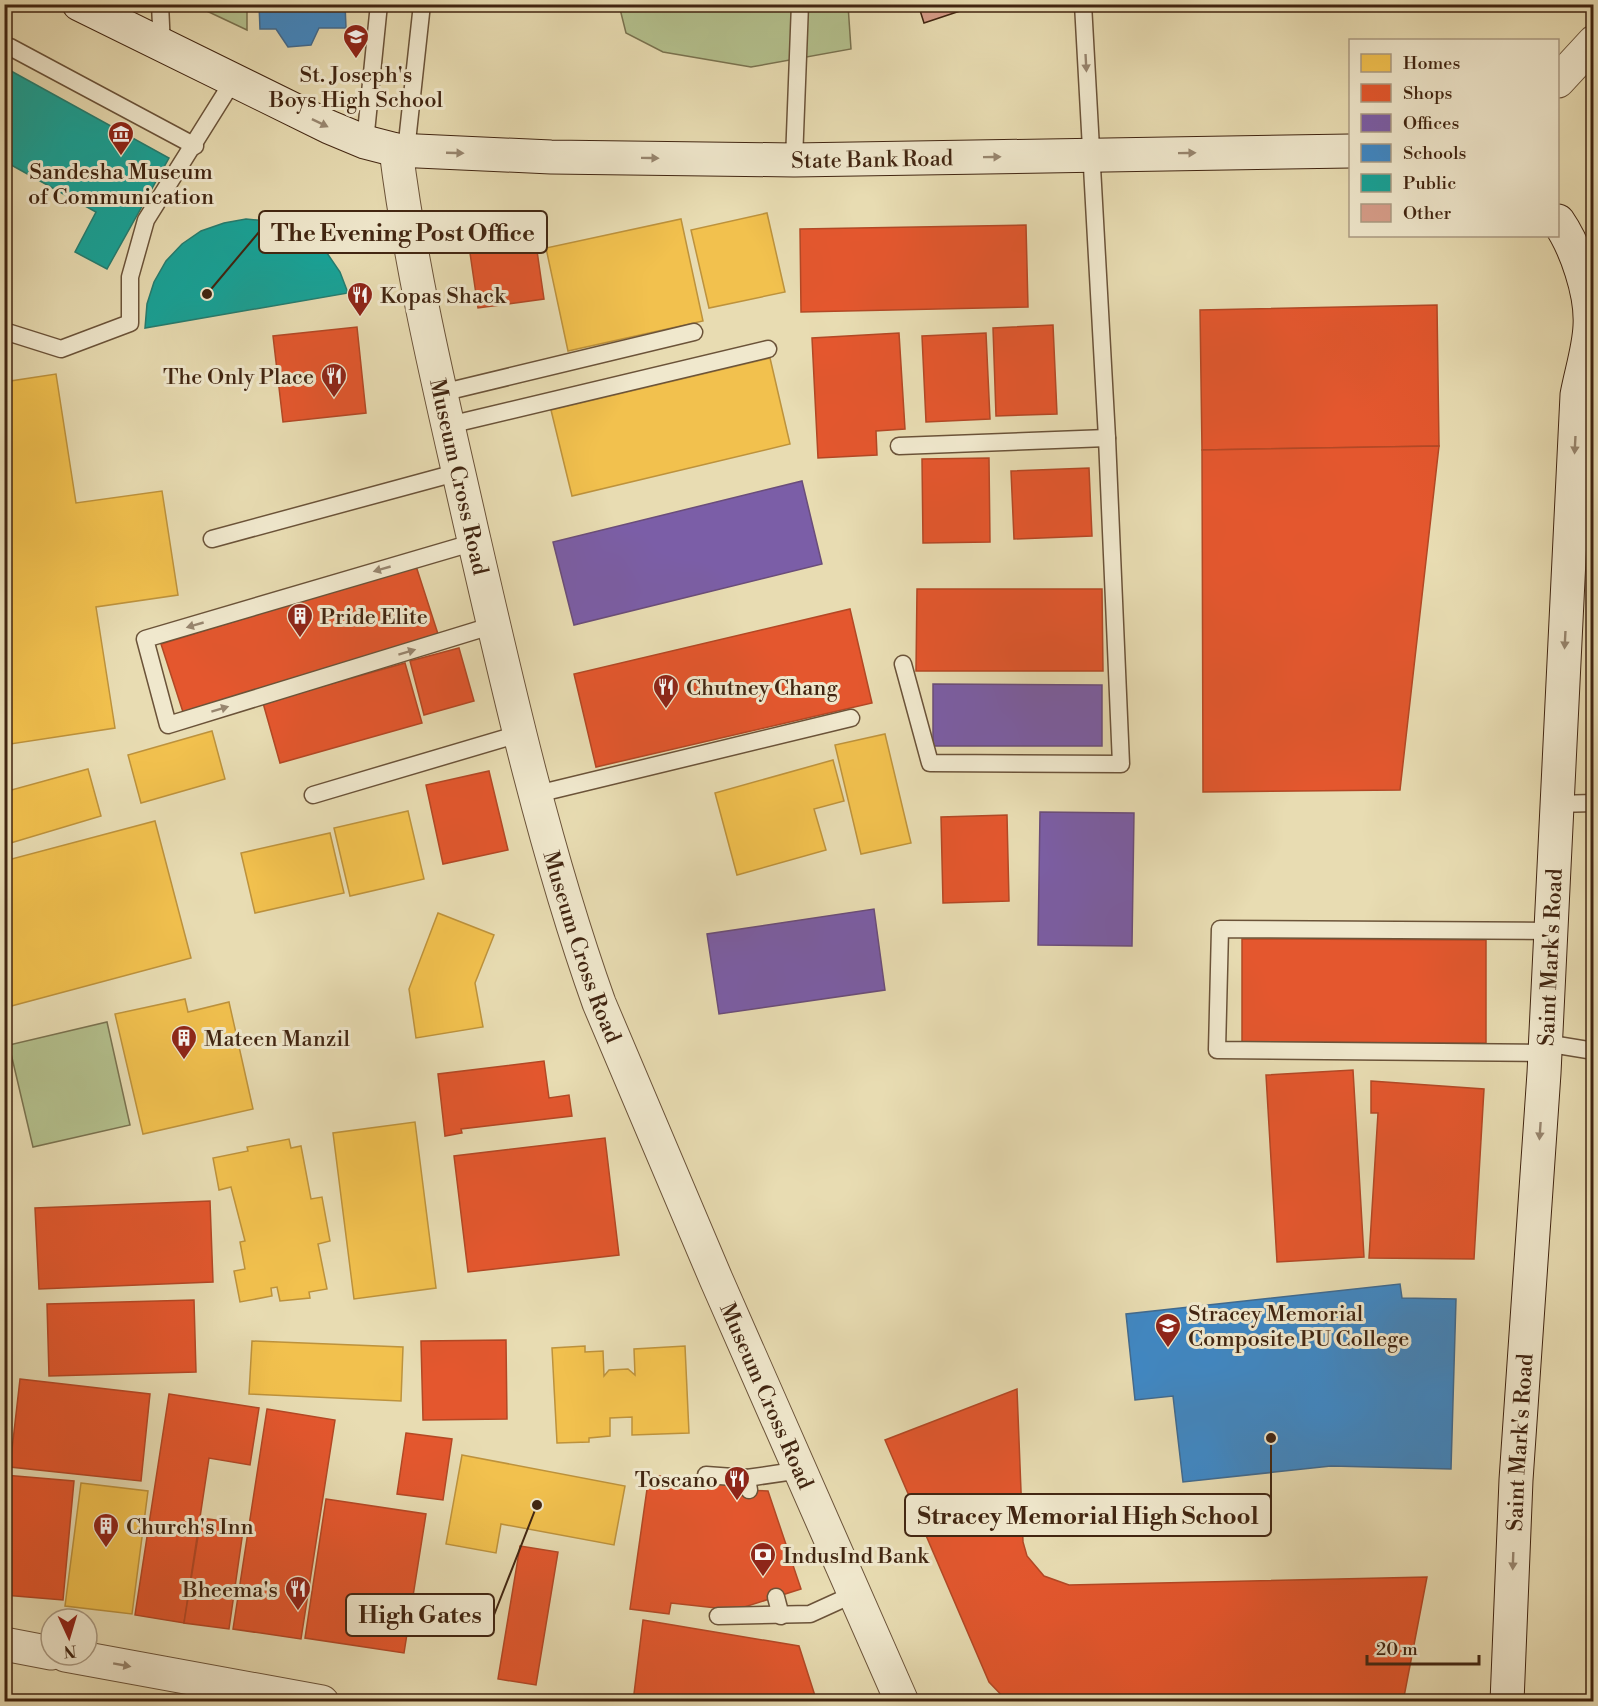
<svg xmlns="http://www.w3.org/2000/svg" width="1598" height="1706" font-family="'Libre Bodoni',serif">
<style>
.green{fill:#b4c18e;stroke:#7a7350;stroke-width:1.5}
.homes{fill:#f2c14e;stroke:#bd923c;stroke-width:1.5}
.shops{fill:#e4572e;stroke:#b34825;stroke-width:1.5}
.offices{fill:#7b5ea7;stroke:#6a4d7a;stroke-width:1.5}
.schools{fill:#3f88c5;stroke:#406a8f;stroke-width:1.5}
.public{fill:#17a398;stroke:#247d70;stroke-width:1.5}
.building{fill:#d69d89;stroke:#412511;stroke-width:1.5}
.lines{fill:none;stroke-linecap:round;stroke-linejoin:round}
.service-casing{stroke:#6b5339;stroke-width:19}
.minor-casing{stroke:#6b5339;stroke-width:35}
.tertiary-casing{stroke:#6b5339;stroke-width:35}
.secondary-casing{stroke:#412511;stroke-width:35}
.service{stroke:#f0e8cd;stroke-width:16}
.minor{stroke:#f0e8cd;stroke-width:33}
.tertiary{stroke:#f0e8cd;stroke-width:33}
.secondary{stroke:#f0e8cd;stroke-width:33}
.oneway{fill:#98866f}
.labels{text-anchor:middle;stroke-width:6;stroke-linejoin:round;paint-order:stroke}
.poi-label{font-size:22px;fill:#412511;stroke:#f0e8cd;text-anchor:start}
.street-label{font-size:22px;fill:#412511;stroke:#f0e8cd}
.leader{fill:none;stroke:#412511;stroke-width:2}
.callout-dot{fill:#412511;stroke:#f0e8cd;stroke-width:2}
.callout{fill:#f0e8cd;stroke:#412511;stroke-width:2}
.callout-label{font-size:24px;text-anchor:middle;font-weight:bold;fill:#412511}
</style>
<rect width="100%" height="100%" fill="#e8dcb2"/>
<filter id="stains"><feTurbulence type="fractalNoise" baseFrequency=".00333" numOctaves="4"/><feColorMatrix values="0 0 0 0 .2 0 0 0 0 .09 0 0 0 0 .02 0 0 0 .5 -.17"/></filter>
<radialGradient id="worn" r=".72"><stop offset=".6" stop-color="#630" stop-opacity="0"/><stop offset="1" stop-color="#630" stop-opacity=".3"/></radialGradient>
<g class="green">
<path d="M 194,5 L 247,5 L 247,30 Z"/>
<path d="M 619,5 L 848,5 L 851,49 L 751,67 L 663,52 L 626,33 Z"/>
<path d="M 107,1022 L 130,1125 L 33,1147 L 9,1045 Z"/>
</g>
<g class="homes">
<path d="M 767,213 L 785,292 L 709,308 L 691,230 Z"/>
<path d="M 681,219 L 703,321 L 568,351 L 546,248 Z"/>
<path d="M 770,358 L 790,444 L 572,496 L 551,410 Z"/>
<path d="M 56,374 L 76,503 L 162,491 L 178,595 L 96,607 L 115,728 L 4,745 L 4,382 Z"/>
<path d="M 212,731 L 225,779 L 141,803 L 128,755 Z"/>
<path d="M 885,734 L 911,843 L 861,854 L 835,745 Z"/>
<path d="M 833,760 L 844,801 L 814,809 L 826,850 L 737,875 L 715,793 Z"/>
<path d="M 88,769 L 101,816 L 4,845 L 4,792 Z"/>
<path d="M 408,811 L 424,879 L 350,896 L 334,828 Z"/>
<path d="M 155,821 L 191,958 L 4,1008 L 4,861 Z"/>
<path d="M 330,833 L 344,893 L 255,913 L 241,853 Z"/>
<path d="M 438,913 L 494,935 L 475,983 L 483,1027 L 416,1038 L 409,989 Z"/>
<path d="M 185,999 L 188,1012 L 229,1002 L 253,1109 L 143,1134 L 115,1014 Z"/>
<path d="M 415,1122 L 436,1288 L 354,1299 L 333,1133 Z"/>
<path d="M 289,1139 L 291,1148 L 301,1146 L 311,1199 L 322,1197 L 330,1241 L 318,1244 L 327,1289 L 309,1292 L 310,1298 L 280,1301 L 277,1287 L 271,1288 L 272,1296 L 240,1302 L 234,1271 L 245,1269 L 240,1242 L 245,1241 L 231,1187 L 219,1190 L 213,1158 L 248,1151 L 247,1147 Z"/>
<path d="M 252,1341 L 403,1347 L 401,1401 L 249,1394 Z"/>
<path d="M 585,1346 L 585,1352 L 603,1351 L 604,1376 L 609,1370 L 628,1369 L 635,1375 L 634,1349 L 685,1346 L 689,1433 L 632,1435 L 632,1417 L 610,1418 L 610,1436 L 589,1438 L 589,1442 L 557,1443 L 552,1348 Z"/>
<path d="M 462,1455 L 625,1486 L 614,1545 L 501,1524 L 496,1553 L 446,1544 Z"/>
<path d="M 81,1483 L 148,1491 L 132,1614 L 65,1606 Z"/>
</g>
<g class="shops">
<path d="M 1026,225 L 1028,307 L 801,312 L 800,229 Z"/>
<path d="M 536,244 L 544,299 L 478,308 L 470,253 Z"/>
<path d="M 1437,305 L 1439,446 L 1202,450 L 1200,310 Z"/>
<path d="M 1053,325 L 1057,414 L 996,416 L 993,328 Z"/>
<path d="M 357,327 L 366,413 L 283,422 L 273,336 Z"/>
<path d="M 899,333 L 905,429 L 876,431 L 877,455 L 818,458 L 812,338 Z"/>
<path d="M 986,333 L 990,419 L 926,422 L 922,336 Z"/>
<path d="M 1439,446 L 1400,790 L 1203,792 L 1202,450 Z"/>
<path d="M 989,458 L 990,542 L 923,543 L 922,459 Z"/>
<path d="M 1089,468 L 1092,536 L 1014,539 L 1011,471 Z"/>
<path d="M 416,566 L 438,634 L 183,712 L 161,644 Z"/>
<path d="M 917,589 L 1102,589 L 1103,671 L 916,671 Z"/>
<path d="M 850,609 L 872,703 L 596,767 L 574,674 Z"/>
<path d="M 459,648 L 474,701 L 424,715 L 410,661 Z"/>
<path d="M 405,663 L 422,723 L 280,763 L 263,703 Z"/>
<path d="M 489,771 L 508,850 L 443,864 L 426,785 Z"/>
<path d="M 1007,815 L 1009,901 L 943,903 L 941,817 Z"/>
<path d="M 1242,939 L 1486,940 L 1486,1043 L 1242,1042 Z"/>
<path d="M 544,1061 L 549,1098 L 569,1095 L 572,1116 L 461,1129 L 462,1133 L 445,1136 L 438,1074 Z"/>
<path d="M 1353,1070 L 1364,1257 L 1277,1262 L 1266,1075 Z"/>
<path d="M 1371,1081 L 1484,1089 L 1474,1259 L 1369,1258 L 1378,1113 L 1371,1113 Z"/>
<path d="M 605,1138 L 619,1255 L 468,1272 L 454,1156 Z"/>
<path d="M 210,1201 L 213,1282 L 39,1289 L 35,1208 Z"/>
<path d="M 194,1300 L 196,1372 L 49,1376 L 47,1304 Z"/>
<path d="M 506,1340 L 507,1419 L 423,1420 L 421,1341 Z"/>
<path d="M 20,1379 L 150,1394 L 141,1481 L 10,1467 Z"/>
<path d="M 1017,1389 L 1023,1542 L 1027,1556 L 1044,1576 L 1069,1585 L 1427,1577 L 1403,1702 L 1008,1702 L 989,1682 L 885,1440 Z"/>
<path d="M 169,1394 L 259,1408 L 250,1465 L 209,1458 L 184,1623 L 135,1615 Z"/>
<path d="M 267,1409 L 335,1420 L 301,1639 L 233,1629 Z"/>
<path d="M 406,1433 L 452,1439 L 443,1500 L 397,1494 Z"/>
<path d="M 4,1475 L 74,1481 L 63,1600 L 4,1595 Z"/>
<path d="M 649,1475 L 739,1483 L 740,1490 L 768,1491 L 801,1589 L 735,1610 L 671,1603 L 669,1614 L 630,1609 Z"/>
<path d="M 326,1499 L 426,1514 L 404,1653 L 305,1638 Z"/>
<path d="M 201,1518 L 244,1524 L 229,1629 L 184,1623 Z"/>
<path d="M 520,1546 L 558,1552 L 536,1685 L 498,1679 Z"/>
<path d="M 643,1620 L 799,1646 L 817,1702 L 633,1702 Z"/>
</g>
<g class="offices">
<path d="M 802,481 L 822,564 L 574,625 L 553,542 Z"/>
<path d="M 933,684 L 1102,685 L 1102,746 L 933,746 Z"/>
<path d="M 1040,812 L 1134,813 L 1132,946 L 1038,945 Z"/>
<path d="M 874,909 L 885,990 L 719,1014 L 707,934 Z"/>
</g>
<g class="schools">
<path d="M 259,4 L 345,4 L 346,28 L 319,28 L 311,45 L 288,47 L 276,29 L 260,29 Z"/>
<path d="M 1400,1284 L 1402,1298 L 1456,1299 L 1451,1469 L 1331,1466 L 1183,1482 L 1173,1396 L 1135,1400 L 1126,1314 Z"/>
</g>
<g class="public">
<path d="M 11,71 L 169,158 L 107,269 L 75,252 L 96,212 L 4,161 L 4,83 Z"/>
<path d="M 246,219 L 268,221 L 290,227 L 310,238 L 327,253 L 340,272 L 348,293 L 145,328 L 147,304 L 154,282 L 166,261 L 182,244 L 201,231 L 224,223 Z"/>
</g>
<path class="building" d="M 918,4 L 981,4 L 924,23 Z"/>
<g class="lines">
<defs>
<g id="service">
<path d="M 160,4 L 162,47"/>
<path d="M 10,47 L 195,146"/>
<path d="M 365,142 L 379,4"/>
<path d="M 406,151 L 422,4"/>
<path d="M 794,160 L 800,4"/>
<path d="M 4,331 L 61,349 L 130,323 L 130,277 L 146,220 L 233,81"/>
<path d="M 441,393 L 694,332"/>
<path d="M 449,425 L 768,349"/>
<path d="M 899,446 L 1107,438"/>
<path d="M 212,539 L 459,472"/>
<path d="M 475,542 L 145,639 L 168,725 L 494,625"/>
<path d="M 903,664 L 930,763 L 1121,764 L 1107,438 L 1083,4"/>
<path d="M 537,794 L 851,718"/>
<path d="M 313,795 L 522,733"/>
<path d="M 1556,804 L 1594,803"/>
<path d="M 1545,1043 L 1594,1051"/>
<path d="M 1545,1053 L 1217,1050 L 1220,929 L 1550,931"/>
<path d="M 706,1475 L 747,1478"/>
<path d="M 749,1490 L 747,1478 L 801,1470"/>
<path d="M 776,1597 L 781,1616"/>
<path d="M 718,1616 L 810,1614 L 854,1594"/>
</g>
<g id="minor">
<path id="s1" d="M 396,150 C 412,278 443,402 471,527 C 507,684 545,852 599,1003 L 716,1279 L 902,1702"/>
<path d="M 4,1644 L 51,1653"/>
<path d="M 65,1655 L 322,1702"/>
</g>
<path id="tertiary" d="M 1558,81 L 1594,42"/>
<g id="secondary">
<path id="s2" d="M 79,4 L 329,127 L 365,142 L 396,150 L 551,157 L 794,160 L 1350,151"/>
<path id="s3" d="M 1507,1702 L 1516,1480 L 1544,1073 L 1577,395 C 1581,373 1589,349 1590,326 C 1592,294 1576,247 1558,221"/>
</g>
</defs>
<use href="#service" class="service-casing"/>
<use href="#minor" class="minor-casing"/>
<use href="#tertiary" class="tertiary-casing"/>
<use href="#secondary" class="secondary-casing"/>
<use href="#service" class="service"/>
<use href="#minor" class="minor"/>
<use href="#tertiary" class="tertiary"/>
<use href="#secondary" class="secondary"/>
</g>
<defs><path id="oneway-solid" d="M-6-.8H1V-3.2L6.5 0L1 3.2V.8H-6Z" transform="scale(1.5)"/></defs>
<g class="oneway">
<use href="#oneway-solid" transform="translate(1086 63) rotate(87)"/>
<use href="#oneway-solid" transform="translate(320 123) rotate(26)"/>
<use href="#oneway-solid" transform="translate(455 153) rotate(2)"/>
<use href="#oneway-solid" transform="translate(1187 153) rotate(-1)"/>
<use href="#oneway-solid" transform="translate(992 157) rotate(-1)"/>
<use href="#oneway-solid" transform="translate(650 158) rotate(1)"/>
<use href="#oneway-solid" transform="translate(1575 445) rotate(93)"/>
<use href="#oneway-solid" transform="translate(382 569) rotate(164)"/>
<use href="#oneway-solid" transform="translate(195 625) rotate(164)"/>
<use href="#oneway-solid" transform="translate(1565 640) rotate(93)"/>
<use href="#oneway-solid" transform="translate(407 652) rotate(-17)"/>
<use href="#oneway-solid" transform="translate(220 709) rotate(-17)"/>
<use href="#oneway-solid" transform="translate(1540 1131) rotate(94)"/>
<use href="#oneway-solid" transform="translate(1513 1561) rotate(92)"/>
<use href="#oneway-solid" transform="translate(122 1665) rotate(10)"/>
</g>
<defs>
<symbol id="school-pin" viewBox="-11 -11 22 30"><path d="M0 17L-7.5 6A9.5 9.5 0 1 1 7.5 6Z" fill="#8f2418" stroke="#f0e8cd"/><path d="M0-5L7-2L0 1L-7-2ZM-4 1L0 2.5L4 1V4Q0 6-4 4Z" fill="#fff"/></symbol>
<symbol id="museum-pin" viewBox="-11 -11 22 30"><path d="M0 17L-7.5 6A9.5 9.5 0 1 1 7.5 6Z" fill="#8f2418" stroke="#f0e8cd"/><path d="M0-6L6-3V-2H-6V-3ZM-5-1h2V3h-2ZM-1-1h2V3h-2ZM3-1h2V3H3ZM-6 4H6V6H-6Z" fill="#fff"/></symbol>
<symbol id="restaurant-pin" viewBox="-11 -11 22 30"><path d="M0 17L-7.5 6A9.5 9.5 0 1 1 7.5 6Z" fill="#8f2418" stroke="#f0e8cd"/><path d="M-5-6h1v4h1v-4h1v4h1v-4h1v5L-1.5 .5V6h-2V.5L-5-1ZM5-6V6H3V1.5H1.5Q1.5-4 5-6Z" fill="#fff"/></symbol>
<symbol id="building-pin" viewBox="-11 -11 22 30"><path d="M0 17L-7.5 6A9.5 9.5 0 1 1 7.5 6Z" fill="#8f2418" stroke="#f0e8cd"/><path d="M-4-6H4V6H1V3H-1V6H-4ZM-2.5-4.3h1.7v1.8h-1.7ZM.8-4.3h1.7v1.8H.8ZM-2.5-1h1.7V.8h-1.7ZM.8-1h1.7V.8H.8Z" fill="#fff"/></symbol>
<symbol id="university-pin" viewBox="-11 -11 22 30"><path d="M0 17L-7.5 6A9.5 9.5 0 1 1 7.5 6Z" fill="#8f2418" stroke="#f0e8cd"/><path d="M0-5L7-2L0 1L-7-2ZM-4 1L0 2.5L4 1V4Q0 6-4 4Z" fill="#fff"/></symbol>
<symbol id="bank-pin" viewBox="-11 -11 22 30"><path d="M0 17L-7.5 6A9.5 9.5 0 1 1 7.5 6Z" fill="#8f2418" stroke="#f0e8cd"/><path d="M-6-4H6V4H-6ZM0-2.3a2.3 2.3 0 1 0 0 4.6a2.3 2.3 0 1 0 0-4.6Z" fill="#fff"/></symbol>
</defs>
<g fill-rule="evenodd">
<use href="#school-pin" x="341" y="22" width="30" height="40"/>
<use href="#museum-pin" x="106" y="119" width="30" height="40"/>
<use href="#restaurant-pin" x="345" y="280" width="30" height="40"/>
<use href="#restaurant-pin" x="319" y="361" width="30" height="40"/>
<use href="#building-pin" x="285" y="601" width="30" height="40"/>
<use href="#restaurant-pin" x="651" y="672" width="30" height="40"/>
<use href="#building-pin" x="169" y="1023" width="30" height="40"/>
<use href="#university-pin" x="1153" y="1311" width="30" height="40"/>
<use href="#restaurant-pin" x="722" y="1464" width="30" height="40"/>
<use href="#building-pin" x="91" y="1511" width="30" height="40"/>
<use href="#bank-pin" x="748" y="1540" width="30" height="40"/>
<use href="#restaurant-pin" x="283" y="1574" width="30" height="40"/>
</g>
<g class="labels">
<g class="poi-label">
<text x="356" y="82" text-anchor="middle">St. Joseph's<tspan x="356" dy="25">Boys High School</tspan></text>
<text x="121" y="179" text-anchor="middle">Sandesha Museum<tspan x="121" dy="25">of Communication</tspan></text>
<text x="380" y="303">Kopas Shack</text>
<text x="314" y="384" text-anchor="end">The Only Place</text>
<text x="320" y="624">Pride Elite</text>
<text x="686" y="695">Chutney Chang</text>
<text x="204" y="1046">Mateen Manzil</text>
<text x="1188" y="1321">Stracey Memorial<tspan x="1188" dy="25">Composite PU College</tspan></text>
<text x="718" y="1487" text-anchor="end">Toscano</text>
<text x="126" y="1534">Church's Inn</text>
<text x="783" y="1563">IndusInd Bank</text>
<text x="278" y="1597" text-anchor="end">Bheema's</text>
</g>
<g class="street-label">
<text dy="8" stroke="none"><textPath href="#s2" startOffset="826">State Bank Road</textPath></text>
<text dy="8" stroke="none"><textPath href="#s1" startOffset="333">Museum Cross Road</textPath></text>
<text dy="8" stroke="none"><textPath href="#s1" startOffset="819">Museum Cross Road</textPath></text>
<text dy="8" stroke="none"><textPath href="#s3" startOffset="746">Saint Mark's Road</textPath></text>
<text dy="8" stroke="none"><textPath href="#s1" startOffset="1305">Museum Cross Road</textPath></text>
<text dy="8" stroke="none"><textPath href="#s3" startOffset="260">Saint Mark's Road</textPath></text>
</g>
</g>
<path class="leader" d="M207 294L259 232M1271 1438L1271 1515M537 1505L494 1615"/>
<g class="callout-dot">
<circle cx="207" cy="294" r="6"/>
<circle cx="1271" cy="1438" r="6"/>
<circle cx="537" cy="1505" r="6"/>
</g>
<g class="callout">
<rect x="259" y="211" width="288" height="42" rx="6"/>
<rect x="905" y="1494" width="366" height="42" rx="6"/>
<rect x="346" y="1594" width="148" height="42" rx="6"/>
</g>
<g class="callout-label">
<text x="403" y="241">The Evening Post Office</text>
<text x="1088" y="1524">Stracey Memorial High School</text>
<text x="420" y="1623">High Gates</text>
</g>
<rect width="1598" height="1706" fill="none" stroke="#e8dcb2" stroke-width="24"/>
<rect x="6" y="6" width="1586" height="1694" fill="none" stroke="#412511" stroke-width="3"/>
<rect x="12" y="12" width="1574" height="1682" fill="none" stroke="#412511" stroke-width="1.5"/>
<rect x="1349" y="39" width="210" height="198" fill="#f0e8cd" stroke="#aa9a82" stroke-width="1.5"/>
<rect x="1361" y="54" width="30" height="18" fill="#f2c14e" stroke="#aa9a82" stroke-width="1.5"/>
<text x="1403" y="69" font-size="18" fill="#412511">Homes</text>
<rect x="1361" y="84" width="30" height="18" fill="#e4572e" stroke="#aa9a82" stroke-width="1.5"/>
<text x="1403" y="99" font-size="18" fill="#412511">Shops</text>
<rect x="1361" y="114" width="30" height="18" fill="#7b5ea7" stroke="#aa9a82" stroke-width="1.5"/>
<text x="1403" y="129" font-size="18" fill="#412511">Offices</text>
<rect x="1361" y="144" width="30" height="18" fill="#3f88c5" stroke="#aa9a82" stroke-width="1.5"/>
<text x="1403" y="159" font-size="18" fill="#412511">Schools</text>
<rect x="1361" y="174" width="30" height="18" fill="#17a398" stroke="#aa9a82" stroke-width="1.5"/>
<text x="1403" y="189" font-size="18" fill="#412511">Public</text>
<rect x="1361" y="204" width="30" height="18" fill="#d69d89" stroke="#aa9a82" stroke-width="1.5"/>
<text x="1403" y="219" font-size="18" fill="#412511">Other</text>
<g transform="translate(69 1637) rotate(176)"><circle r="28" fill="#f0e8cd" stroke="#aa9a82" stroke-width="1.5"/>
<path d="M0-4.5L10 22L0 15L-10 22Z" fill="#8f2418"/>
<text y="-9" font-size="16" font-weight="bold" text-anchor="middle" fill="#412511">N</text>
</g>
<path d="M1367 1655v9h112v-9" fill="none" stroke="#412511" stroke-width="3"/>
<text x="1376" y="1655" font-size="18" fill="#412511" stroke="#f0e8cd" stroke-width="4.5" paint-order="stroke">20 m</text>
<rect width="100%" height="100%" filter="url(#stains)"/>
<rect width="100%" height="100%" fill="url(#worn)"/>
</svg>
